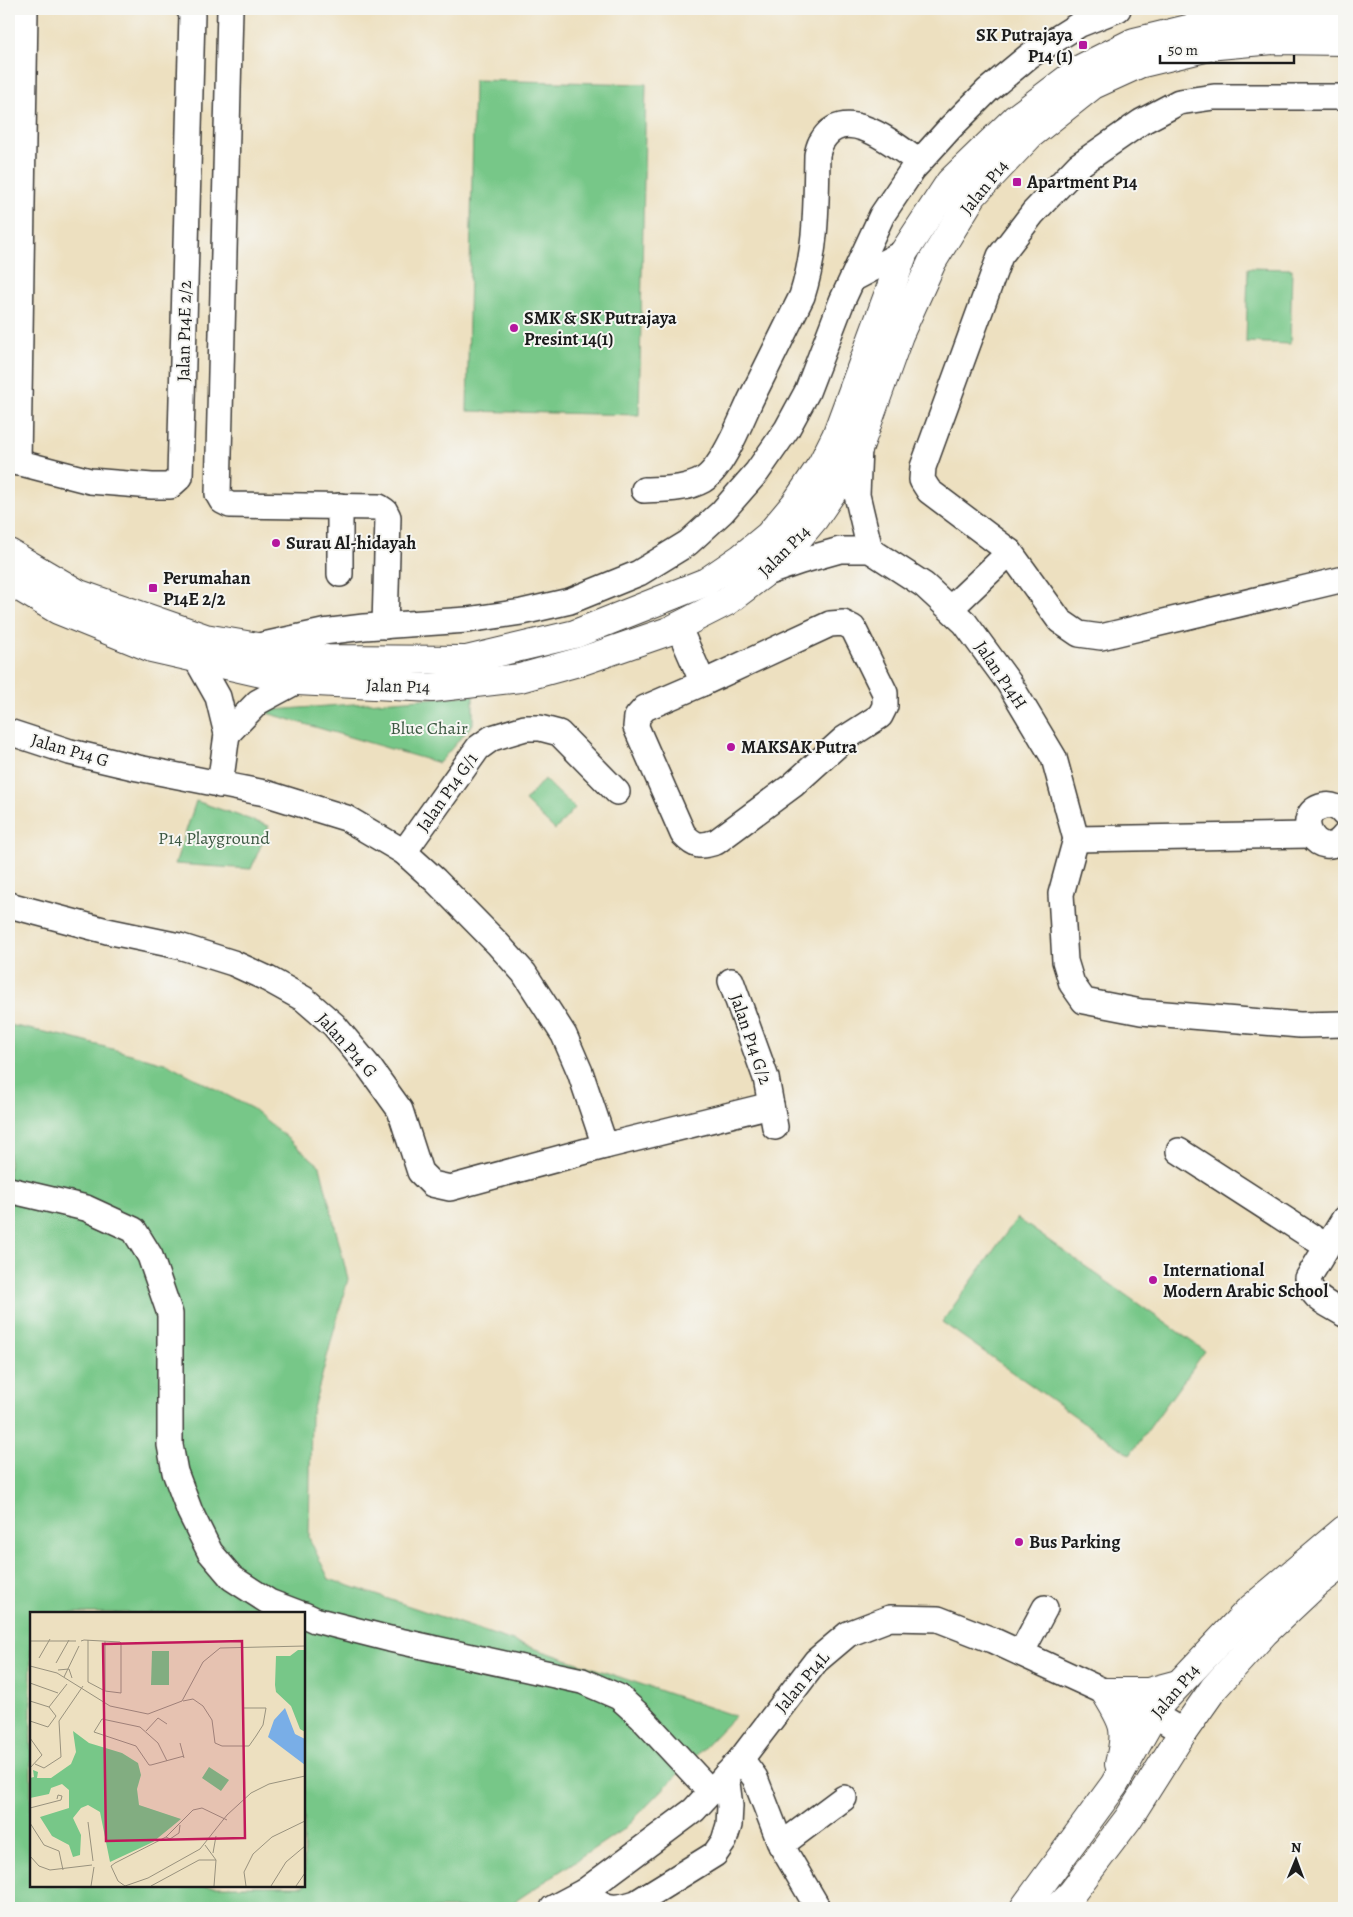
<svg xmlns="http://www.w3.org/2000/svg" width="1353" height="1917" font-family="Alegreya,serif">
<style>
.green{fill:#77c788;stroke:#4a7252;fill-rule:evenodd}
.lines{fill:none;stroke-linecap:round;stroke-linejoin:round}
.minor-casing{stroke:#3b3935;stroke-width:28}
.major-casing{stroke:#3b3935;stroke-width:30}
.minor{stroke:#fff;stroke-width:25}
.major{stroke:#fff;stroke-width:28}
.poi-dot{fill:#b5179e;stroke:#f6f6f2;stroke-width:2}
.labels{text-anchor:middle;stroke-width:4;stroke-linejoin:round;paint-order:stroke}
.poi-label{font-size:18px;font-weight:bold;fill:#1c1c1c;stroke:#f6f6f2;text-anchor:start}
.street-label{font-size:18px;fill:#1c1c1c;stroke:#f6f6f2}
.park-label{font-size:18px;fill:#3c5842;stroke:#f6f6f2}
.inset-road{fill:none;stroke:#99927e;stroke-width:1}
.view{fill:#c2185b;fill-opacity:0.15;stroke:#c2185b;stroke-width:2.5}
.inset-edge{fill:none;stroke:#1c1c1c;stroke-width:2.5}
</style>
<rect width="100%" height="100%" fill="#f6f6f2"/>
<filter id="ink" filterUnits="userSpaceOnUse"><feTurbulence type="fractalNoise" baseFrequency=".02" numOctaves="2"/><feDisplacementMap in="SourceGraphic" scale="10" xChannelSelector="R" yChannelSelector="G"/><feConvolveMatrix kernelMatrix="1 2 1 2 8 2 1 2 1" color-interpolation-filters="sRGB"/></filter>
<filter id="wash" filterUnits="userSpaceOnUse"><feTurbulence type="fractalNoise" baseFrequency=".0096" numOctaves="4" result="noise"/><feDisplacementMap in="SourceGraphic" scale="20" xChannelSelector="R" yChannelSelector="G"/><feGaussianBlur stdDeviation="1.12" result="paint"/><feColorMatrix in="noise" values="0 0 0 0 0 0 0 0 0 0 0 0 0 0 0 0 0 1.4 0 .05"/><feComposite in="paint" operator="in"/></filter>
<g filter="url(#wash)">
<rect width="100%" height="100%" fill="#ede0c0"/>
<g class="green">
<path d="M 474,80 L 646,84 L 639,415 L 467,411 Z"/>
<path d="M 1248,268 L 1292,269 L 1290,344 L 1246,342 Z"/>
<path d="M 473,695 L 473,724 L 439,763 L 260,711 Z"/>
<path d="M 544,779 L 575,808 L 555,830 L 525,801 Z"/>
<path d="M 196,801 L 269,826 L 251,869 L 175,864 Z"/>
<path d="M 9,1025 L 64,1036 L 168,1064 L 253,1109 L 320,1166 L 348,1279 L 311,1416 L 309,1538 L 329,1579 L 735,1716 L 625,1828 L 505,1908 L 12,1908 L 9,1883 ZM 31,1613 L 304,1613 L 304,1886 L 31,1886 Z"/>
<path d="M 1017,1218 L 1205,1351 L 1130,1455 L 942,1322 Z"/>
</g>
</g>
<g filter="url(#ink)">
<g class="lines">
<defs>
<g id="minor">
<path d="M 230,9 L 218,494 L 222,501 L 230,505 L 379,507 L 385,511 L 388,517 L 385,626"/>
<path d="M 1344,97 L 1214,97 L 1179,102 L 1141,122 L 1079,165 L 1033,213 L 1000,256 L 923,467 L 922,480 L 929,491 L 1010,552 L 1060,621 L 1079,634 L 1101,637 L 1344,579"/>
<path d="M 853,279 L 904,252"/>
<path d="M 859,447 L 857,495 L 870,550"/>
<path d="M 9,460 L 90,481 L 152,486 L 170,486 L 180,477 L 192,14 L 189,9"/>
<path d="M 18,463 L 25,9"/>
<path d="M 644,490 C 664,489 685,490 703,480 C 723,468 741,420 751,399 C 768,364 785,330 802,296 C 817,249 816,204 817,155 C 818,151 819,145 822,141 C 845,102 896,146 919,162"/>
<path d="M 340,574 L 340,506"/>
<path d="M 763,574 L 801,561 L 840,550 L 870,550 L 924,585 L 965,623 L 1009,683 L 1054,758 L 1076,839"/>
<path d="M 950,609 L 1010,552"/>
<path d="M 843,623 L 853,628 L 885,693 L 885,706 L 880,716 L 844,739 L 793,785 L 716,842 C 700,847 695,847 683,834 L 636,727 L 637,717 L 645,708 L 703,683 L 830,624 Z"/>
<path d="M 678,626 L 703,683"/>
<path d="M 259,646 L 323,632 L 364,627 L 467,620 L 522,612 L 570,601 L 639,573 L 688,543 L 722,512 L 757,472 L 787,429 L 807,392 L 842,301 L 882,215 L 913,169 L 950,128 L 988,90 L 1029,56 L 1080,24 L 1118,9"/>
<path d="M 196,658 L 218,697 L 227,734 L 220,785"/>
<path d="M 9,732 L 70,752 L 138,768 L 265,793 L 346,818 L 404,852 L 435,880 L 497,943 L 524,973 L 564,1035 L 580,1072 L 605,1146"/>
<path d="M 227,734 L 258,702 L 297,681"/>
<path d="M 1344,814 C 1339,808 1332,804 1324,806 C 1288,814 1320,866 1344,836"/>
<path d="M 1076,839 L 1061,894 L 1065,961 L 1072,984 L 1084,1001 L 1141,1012 L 1300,1025 L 1344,1024"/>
<path d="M 1076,839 L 1310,835"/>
<path d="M 404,852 L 478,748 L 492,738 L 525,728 L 540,728 L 559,733 L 617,792"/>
<path d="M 9,905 L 107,931 L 179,946 L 233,963 L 268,979 L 304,999 L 334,1025 L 369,1067 L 400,1110 L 420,1172 L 432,1184 L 450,1188 L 605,1146 L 771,1105"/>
<path d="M 731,981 L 766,1078 L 775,1127"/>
<path d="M 1179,1151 L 1326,1246"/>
<path d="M 9,1190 L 86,1208 L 134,1230 L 150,1256 L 170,1314 L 170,1445 L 175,1472 L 190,1512 L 210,1552 L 232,1578 L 269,1602 L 298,1613"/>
<path d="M 1344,1219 L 1308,1278 C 1309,1298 1329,1304 1344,1314"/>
<path d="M 304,1615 L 315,1620 L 390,1639 L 582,1681 L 619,1697 L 641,1717 L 711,1792"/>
<path d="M 1021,1653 L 1045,1608"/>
<path d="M 741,1759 L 755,1778 L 781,1845 L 818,1908"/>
<path d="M 781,1845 L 844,1798"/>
<path d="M 585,1891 C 603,1908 611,1911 636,1903 L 715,1854 L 724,1841 L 729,1825 L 730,1806 L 726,1775"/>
<path d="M 553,1908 L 585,1891 L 694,1810 L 741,1759 L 816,1661 L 848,1634 L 890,1618 L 938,1619 L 992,1640 L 1153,1714 L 1183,1732"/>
</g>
<g id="major">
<path d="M 9,553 L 79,594 L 205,638 L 327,659 L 466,660 L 575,634 L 706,582 L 741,558 L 769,535 L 795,504 L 822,464 L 836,436 L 904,252 L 950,182 L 1015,119 L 1082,68 L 1134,42 L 1212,23 L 1273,17 L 1344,18"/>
<path d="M 9,581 L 58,610 L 152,648 L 297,681 L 432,688 L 520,678 L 582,661 L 669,631 L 726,602 L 763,574 L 789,549 L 814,519 L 844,475 L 859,447 L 899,335 L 932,262 L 973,195 L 1030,135 L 1093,85 L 1139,64 L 1218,45 L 1273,40 L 1344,41"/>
<path d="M 1105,1692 C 1124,1723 1128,1728 1119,1764"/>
<path d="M 1105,1692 L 1148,1692 L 1178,1684"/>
<path d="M 1024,1908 L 1114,1785 L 1159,1705 L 1247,1612 L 1344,1530"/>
<path d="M 1057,1908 L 1072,1893 L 1128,1819 L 1183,1732 L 1214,1688 L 1265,1632 L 1316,1584 L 1344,1562"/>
</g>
</defs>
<use href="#minor" class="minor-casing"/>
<use href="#major" class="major-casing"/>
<use href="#minor" class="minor"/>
<use href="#major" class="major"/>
</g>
</g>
<g class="poi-dot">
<rect x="1078" y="40" width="10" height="10" rx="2.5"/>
<rect x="1012" y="177" width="10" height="10" rx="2.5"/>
<circle cx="514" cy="328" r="5"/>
<circle cx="276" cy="543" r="5"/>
<rect x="148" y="583" width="10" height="10" rx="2.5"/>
<circle cx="731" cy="747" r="5"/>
<circle cx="1153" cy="1280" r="5"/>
<circle cx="1019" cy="1542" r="5"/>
</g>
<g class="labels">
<g class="poi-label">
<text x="1073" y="41" text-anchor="end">SK Putrajaya<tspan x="1073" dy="21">P14 (1)</tspan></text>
<text x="1027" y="188">Apartment P14</text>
<text x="524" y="324">SMK &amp; SK Putrajaya<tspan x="524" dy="21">Presint 14(1)</tspan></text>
<text x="286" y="549">Surau Al-hidayah</text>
<text x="163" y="584">Perumahan<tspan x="163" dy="21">P14E 2/2</tspan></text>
<text x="741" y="753">MAKSAK Putra</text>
<text x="1163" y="1276">International<tspan x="1163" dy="21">Modern Arabic School</tspan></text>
<text x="1029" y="1548">Bus Parking</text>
</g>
<g class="street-label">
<text transform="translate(984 187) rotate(-51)" y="6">Jalan P14</text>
<text transform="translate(184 331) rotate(-89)" y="6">Jalan P14E 2/2</text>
<text transform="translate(784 551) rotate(-45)" y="6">Jalan P14</text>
<text transform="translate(1001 675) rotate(56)" y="6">Jalan P14H</text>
<text transform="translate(398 686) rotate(2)" y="6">Jalan P14</text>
<text transform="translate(70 750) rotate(16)" y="6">Jalan P14 G</text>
<text transform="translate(447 792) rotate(-55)" y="6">Jalan P14 G/1</text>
<text transform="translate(751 1039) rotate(71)" y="6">Jalan P14 G/2</text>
<text transform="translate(347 1045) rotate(48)" y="6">Jalan P14 G</text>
<text transform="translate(802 1682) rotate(-50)" y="6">Jalan P14L</text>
<text transform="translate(1175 1691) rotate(-50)" y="6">Jalan P14</text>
</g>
<g class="park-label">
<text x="429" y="734">Blue Chair</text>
<text x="214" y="844">P14 Playground</text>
</g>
</g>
<g transform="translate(30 1612)">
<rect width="275" height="275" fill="#ede0c0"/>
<path d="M 268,38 L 275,38 L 275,120 L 270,117 L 261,94 L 246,80 L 245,73 L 246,44 L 260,44 ZM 122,39 L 139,39 L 139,73 L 121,73 ZM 43,119 L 59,131 L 92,141 L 108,151 L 111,163 L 107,177 L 109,193 L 151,207 L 123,230 L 80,250 L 70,200 L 58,193 L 51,196 L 43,206 L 51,223 L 50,243 L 43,245 L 39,233 L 22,224 L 10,205 L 39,196 L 39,178 L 32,172 L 21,176 L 19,182 L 0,186 L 0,166 L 4,165 L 3,158 L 8,160 L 7,166 L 21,166 L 41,152 L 46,140 ZM 179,155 L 199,168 L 191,179 L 172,166 Z" fill="#77c788"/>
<path d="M 255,96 L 265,122 L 275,127 L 275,153 L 238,125 L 244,108 Z" fill="#79aee7"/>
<path class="inset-road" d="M 0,29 L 46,29M 51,29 L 54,28 L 90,30 L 91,31 L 91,81 L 75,79 L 58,70 L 58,28M 75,29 L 75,79M 9,46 L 20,27M 26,51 L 39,28M 0,54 L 27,61 L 80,94 L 118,102 L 152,89 L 173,50 L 190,36 L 275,34M 28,58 L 39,57 L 42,66M 34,65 L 49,34M 0,71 L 28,81M 0,89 L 19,95 L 26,104 L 18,115 L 0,109M 153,89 L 163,87 L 173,94 L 182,108 L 185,131 L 192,134 L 219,134 L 226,124 L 233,113 L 236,96 L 214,96M 19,95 L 37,72M 116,119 L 128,106 L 137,112M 0,126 L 12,143 L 0,156M 150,131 L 154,146M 137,149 L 128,131 L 110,115 L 72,107 L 64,120 L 106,134 L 119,153 L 121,153 L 154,144M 5,152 L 14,156 L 31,145 L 29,109 L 53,74M 0,196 L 31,188 L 32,184 L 28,183 L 27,187M 58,210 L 63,249M 0,211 L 14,233 L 29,239 L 33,258M 136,225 L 140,227 L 149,221 L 150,213M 175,233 L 186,248 L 184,274M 183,241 L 186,224M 0,244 L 9,254 L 20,258 L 62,253M 61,274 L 64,255M 95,274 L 88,269 L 81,254 L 85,251 L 136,225 L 163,198 L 172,196 L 197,208M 95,274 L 118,266 L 170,237 L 197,203 L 221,181 L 239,172 L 275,164M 121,274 L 169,248 L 186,248M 216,274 L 214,260 L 223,242 L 242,225 L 275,209M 241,274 L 256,250 L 275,234M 266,274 L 275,261"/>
<path class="view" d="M 212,29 L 215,226 L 76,229 L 73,32 Z"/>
<rect width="275" height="275" class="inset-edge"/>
</g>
<rect width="1353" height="1917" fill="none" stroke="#f6f6f2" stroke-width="30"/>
<g transform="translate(1296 1860) rotate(1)" stroke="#f6f6f2" stroke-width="4" paint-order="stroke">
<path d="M0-4L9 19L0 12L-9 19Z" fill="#1c1c1c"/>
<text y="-8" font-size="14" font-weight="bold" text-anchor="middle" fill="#1c1c1c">N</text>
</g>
<path d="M1160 55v8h134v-8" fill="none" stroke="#1c1c1c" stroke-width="2.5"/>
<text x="1168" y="55" font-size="15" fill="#1c1c1c" stroke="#f6f6f2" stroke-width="4" paint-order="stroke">50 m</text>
</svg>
